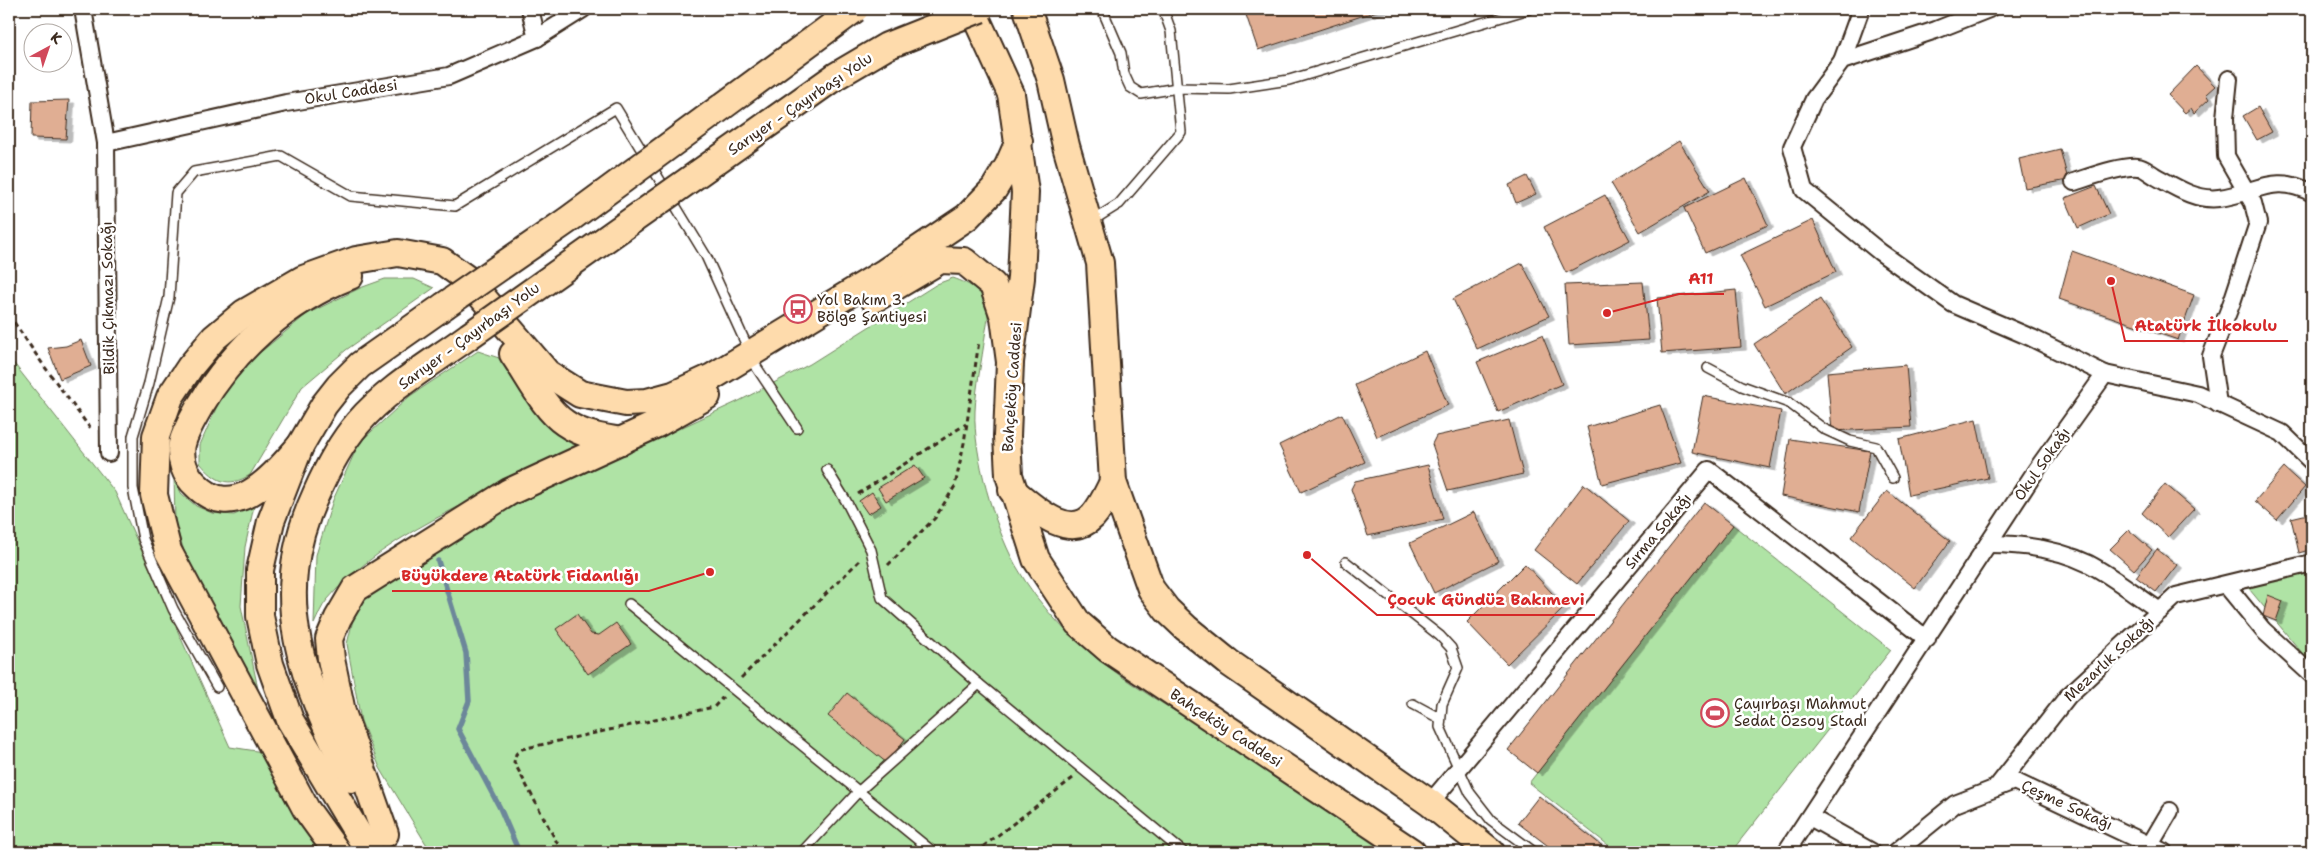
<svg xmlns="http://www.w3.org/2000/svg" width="2321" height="861" font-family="'Shantell Sans',sans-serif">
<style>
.green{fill:#afe3a5;stroke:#758662}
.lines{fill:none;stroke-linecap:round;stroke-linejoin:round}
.stream{stroke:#6c879a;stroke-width:5.5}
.building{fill:#e0ae93;stroke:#3b2a1e;filter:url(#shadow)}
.service-casing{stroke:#3b2a1e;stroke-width:12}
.minor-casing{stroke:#3b2a1e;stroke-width:20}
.primary-casing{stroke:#3b2a1e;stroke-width:30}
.path{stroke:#3b2a1e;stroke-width:3;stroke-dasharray:5 4;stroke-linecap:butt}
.service{stroke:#fff;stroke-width:9}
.minor{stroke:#fff;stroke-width:16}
.primary{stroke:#fedbac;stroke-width:26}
.primary-bridge-casing{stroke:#3b2a1e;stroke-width:30;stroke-linecap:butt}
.primary-bridge{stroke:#fedbac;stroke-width:26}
.labels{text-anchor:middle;stroke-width:5;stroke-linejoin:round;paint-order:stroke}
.street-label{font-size:15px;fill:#3b2a1e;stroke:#fff}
.poi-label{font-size:15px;fill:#3b2a1e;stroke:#fff;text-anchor:start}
.leader{fill:none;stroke:#d62828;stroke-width:2}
.callout-dot{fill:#d62828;stroke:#fff;stroke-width:2}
.callout-label{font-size:16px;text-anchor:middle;font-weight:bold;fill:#d62828;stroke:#fff;stroke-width:5;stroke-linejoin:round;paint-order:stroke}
</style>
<defs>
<filter id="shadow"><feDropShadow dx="5.5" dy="3" stdDeviation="0" flood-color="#0004"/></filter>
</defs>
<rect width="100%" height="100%" fill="#fff"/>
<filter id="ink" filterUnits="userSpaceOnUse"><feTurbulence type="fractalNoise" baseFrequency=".02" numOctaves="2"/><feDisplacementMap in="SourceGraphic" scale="10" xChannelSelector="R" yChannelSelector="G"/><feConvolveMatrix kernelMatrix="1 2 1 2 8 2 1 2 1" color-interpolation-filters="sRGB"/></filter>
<g filter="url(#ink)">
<g class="green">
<path d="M 953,278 C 970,284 987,292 988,312 C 989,319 986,328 985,336 C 982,360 976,386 975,411 C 973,455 994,525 1015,564 C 1067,658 1162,701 1249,756 C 1299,787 1347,820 1396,852 L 431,852 L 380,768 L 361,721 L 347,644 L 353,620 L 366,598 L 385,581 L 452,538 L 522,501 L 739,401 L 810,364 L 937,284 Z"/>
<path d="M 385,279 L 414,279 L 434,288 L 346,350 L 302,387 L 250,475 C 228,488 216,482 200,463 L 200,445 L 221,397 L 246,364 L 307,314 L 360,288 Z"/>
<path d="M 478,351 L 517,364 L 593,446 C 509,484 386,529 327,600 C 321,607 318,616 314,624 L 316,555 L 333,500 L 359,443 L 410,396 Z"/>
<path d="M 9,352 L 12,361 L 115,492 L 230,747 L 263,752 L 325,852 L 9,852 Z"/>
<path d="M 174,476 L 181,493 L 196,506 L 212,513 L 234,515 L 254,506 L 245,547 L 241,606 L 260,699 L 186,557 L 175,523 Z"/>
<path d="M 1733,525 L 1891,650 L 1731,852 L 1617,852 L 1529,783 Z"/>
<path d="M 2312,566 L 2312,665 L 2245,584 Z"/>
</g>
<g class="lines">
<path class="stream" d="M 438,561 L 466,653 L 469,701 L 458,729 L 500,808 L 519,852"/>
</g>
<g class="building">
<path d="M 1244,9 L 1383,9 L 1258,50 Z"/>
<path d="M 2196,66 L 2215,86 L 2206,94 L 2209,99 L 2194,113 L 2191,108 L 2185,113 L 2168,95 Z"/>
<path d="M 2312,70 L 2312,85 L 2306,74 Z"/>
<path d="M 69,100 L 66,139 L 31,138 L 32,101 Z"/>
<path d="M 2258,107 L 2272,132 L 2257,140 L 2243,116 Z"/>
<path d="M 1679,141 L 1710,191 L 1640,232 L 1611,183 Z"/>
<path d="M 2060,149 L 2068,180 L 2025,188 L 2019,159 Z"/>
<path d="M 1527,176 L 1536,194 L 1516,203 L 1509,185 Z"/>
<path d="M 1746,178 L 1768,225 L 1705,253 L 1684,208 Z"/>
<path d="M 2096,186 L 2109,214 L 2078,228 L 2065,198 Z"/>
<path d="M 1605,195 L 1630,240 L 1566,273 L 1544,227 Z"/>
<path d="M 1813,220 L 1836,272 L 1765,306 L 1740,255 Z"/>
<path d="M 2072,251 L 2194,295 L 2178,340 L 2059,299 Z"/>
<path d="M 1522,263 L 1549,316 L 1477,349 L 1453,299 Z"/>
<path d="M 1643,282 L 1649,340 L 1569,345 L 1565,285 Z"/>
<path d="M 1736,290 L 1741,347 L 1662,353 L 1657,298 Z"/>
<path d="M 1820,299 L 1852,347 L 1785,394 L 1754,344 Z"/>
<path d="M 1542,335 L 1562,384 L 1498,412 L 1477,362 Z"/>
<path d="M 81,340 L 91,366 L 60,379 L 48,348 L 66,346 Z"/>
<path d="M 1425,351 L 1448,405 L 1377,437 L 1355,385 Z"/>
<path d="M 1906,365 L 1911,427 L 1832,431 L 1827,372 Z"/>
<path d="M 1703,396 L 1781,411 L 1770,468 L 1692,452 Z"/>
<path d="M 1660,405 L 1681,463 L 1602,484 L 1587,427 Z"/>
<path d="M 1342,414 L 1365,462 L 1301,492 L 1279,445 Z"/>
<path d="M 1976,419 L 1988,478 L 1909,495 L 1899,439 Z"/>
<path d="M 1509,420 L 1523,474 L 1448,491 L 1432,444 L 1436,436 Z"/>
<path d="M 1790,439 L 1870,451 L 1859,512 L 1781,496 Z"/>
<path d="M 915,465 L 924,478 L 886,501 L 878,488 Z"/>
<path d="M 1428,465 L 1443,519 L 1368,536 L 1351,489 L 1355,481 Z"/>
<path d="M 2284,468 L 2305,487 L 2277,520 L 2255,501 Z"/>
<path d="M 1584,484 L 1629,521 L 1577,584 L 1534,550 Z"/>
<path d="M 2165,484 L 2194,509 L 2168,537 L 2142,513 Z"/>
<path d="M 1887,491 L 1950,541 L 1915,588 L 1851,537 Z"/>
<path d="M 872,492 L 881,506 L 868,514 L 859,501 Z"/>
<path d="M 1704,502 L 1733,525 L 1537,773 L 1508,750 Z"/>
<path d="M 1474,512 L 1498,561 L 1434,593 L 1410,543 Z"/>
<path d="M 2312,513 L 2312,549 L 2299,553 L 2291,518 Z"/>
<path d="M 2129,530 L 2152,550 L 2134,570 L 2110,549 Z"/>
<path d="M 2157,549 L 2177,565 L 2156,592 L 2136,577 Z"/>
<path d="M 1525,564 L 1565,607 L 1507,664 L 1467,622 Z"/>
<path d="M 2268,595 L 2283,601 L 2276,621 L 2263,616 Z"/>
<path d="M 577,614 L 591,634 L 599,635 L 616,623 L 631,644 L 588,674 L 556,629 Z"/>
<path d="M 847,693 L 905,739 L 887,763 L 828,716 Z"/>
<path d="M 1539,796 L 1610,852 L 1556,852 L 1518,823 Z"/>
</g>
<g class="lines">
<defs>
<g id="service">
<path d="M 1102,9 L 1121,53 L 1124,74 L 1130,87 L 1141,94 L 1177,88 L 1229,89 L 1289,80 L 1529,9"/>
<path d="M 1090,222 L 1119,204 L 1181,132 L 1171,31 L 1163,9"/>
<path d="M 1708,368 L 1742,386 L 1789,403 L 1824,429 L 1850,441 L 1876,447 L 1893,478"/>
<path d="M 827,470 L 846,501 L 871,550 L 882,598 L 979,684"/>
<path d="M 1346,562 L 1440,636 L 1451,648 L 1458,668 L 1442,704 L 1440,727 L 1470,793 L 1491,820 L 1534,852"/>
<path d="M 629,604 L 933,852"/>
<path d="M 217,687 L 173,609 L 143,539 L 133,488 L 133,436 L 149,383 L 169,297 L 176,193 L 194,172 L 281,156 L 351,196 L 455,206 L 616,108 L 706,256 L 757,368 L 797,428"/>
<path d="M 1413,704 L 1439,718"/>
<path d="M 802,852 L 858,792 L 979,684 L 1183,852"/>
</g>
<g id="minor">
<path d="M 83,9 L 106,143 L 109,453"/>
<path d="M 530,9 L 537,38"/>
<path d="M 1842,61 L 1861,9"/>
<path d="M 106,143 L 286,103 L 449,76 L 537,38 L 583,9"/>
<path d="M 2074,182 C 2090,177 2122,165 2138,167 C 2143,167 2150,173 2155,176 C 2175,187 2196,201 2219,198 C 2257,193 2274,173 2312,193"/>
<path d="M 2105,374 L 2198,394 L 2282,433 L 2312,462"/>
<path d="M 2218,404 L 2211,356 L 2232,302 L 2258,223 L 2253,203 L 2226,156 L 2225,118 L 2229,79"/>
<path d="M 1988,544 C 2022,544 2058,549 2089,564 C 2114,577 2137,596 2160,611"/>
<path d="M 2226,585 L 2263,630 L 2312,675"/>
<path d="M 1996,788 L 2014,781 L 2164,852"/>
<path d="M 1430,803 L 1709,470 L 1927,639"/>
<path d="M 1810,817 L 1872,852"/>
<path d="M 2150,845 L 2170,811"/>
<path d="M 1786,852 L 2037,469 L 2105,374 L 2032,338 L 1953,304 L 1880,252 L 1804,190 L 1792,147 L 1814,99 L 1842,61 L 1936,30 L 1989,9"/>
<path d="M 1896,852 L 1955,804 L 1996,788 L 2068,696 L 2176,596 L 2312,563"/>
</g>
<g id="primary">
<path d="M 972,9 L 1011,94 L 1025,192 L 1021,278 L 1010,362 L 1007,436 L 1009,475 L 1036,559 L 1078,623 L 1108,649 L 1412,852"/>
<path d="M 1027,9 L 1051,80 L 1066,146 L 1100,263 L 1113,482 L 1151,589 L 1167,610 L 1186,628 L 1228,662 L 1430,803 L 1491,852"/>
<path d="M 874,299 L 940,260 L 964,261 L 993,285 L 1004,317 L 1010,362"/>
<path d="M 513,354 C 528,375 544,409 565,423 C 582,435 602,438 622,441"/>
<path d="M 300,446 C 275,474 235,525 196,485 C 185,475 179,459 182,444 C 185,431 194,417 200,406 C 235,348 286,301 350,276"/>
<path d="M 1012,490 C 1032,506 1068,542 1093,516 C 1102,506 1107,494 1113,482"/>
<path d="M 351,779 C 304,682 267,600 316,494 C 327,469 340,444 358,423 C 388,388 432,363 469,336"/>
<path d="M 385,834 L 342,712 L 331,659 L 329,639 L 338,618 L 355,589 L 509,492 L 657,424 L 707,396"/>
<path d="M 337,852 L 306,809 L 168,551 L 154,495 L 156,436 L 170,397 L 190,367 L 214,338 L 244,313 L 303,279 L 356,260 L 398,253 L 442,261 L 467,279 L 547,373 L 580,394 L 626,403 L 647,402 L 673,395 L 712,377 L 885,272 L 967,217 L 994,189 L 1008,166 L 1019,141"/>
<path d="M 369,852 L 290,720 L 270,664 L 260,616 L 260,570 L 271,521 L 300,446 L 324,405 L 339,386 L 360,365 L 444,306"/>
</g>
</defs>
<use href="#service" class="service-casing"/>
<use href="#minor" class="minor-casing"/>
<use href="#primary" class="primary-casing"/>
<g class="path">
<path d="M 9,315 L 44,366 L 90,428"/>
<path d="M 858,494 L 966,424"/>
<path d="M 888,565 L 935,518 L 955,486 L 964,443 L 979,341"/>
<path d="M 741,678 L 859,561"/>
<path d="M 562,852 L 514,762 L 516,754 L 522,749 L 714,707 L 723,697"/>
<path d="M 976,852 L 1073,778"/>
</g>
<use href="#service" class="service"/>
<use href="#minor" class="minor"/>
<use href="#primary" class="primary"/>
<defs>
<g id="primary-bridge">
<path d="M 444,306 L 568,220 L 855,9"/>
<path d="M 469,336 L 836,76 L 887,46 L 980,9"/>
</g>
</defs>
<use href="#primary-bridge" class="primary-bridge-casing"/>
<use href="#primary-bridge" class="primary-bridge"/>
</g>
</g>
<defs>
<symbol id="bus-ring" viewBox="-11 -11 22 22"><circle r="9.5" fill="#fff" stroke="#d1495b" stroke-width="1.5"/><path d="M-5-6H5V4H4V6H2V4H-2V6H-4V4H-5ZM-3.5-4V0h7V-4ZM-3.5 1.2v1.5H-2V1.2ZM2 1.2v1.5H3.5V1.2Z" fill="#d1495b"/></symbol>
<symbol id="stadium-ring" viewBox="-11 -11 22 22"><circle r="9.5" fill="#fff" stroke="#d1495b" stroke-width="1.5"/><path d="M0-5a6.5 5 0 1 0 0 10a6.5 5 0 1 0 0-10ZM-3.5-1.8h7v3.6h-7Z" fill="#d1495b"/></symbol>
</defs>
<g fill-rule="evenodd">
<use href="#bus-ring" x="782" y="293" width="32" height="32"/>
<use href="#stadium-ring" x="1699" y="697" width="32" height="32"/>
</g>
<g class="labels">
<g class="street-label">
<text transform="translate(351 92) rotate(-9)" y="5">Okul Caddesi</text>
<text transform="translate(800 104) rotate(-34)" y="5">Sarıyer - Çayırbaşı Yolu</text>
<text transform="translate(108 298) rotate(-91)" y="5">Bildik Çıkmazı Sokağı</text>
<text transform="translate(469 336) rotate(-36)" y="5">Sarıyer - Çayırbaşı Yolu</text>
<text transform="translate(1012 387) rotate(-86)" y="5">Bahçeköy Caddesi</text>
<text transform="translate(2042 464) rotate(-55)" y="5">Okul Sokağı</text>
<text transform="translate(1658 531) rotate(-50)" y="5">Sırma Sokağı</text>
<text transform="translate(2109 659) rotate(-43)" y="5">Mezarlık Sokağı</text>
<text transform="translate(1226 728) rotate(33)" y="5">Bahçeköy Caddesi</text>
<text transform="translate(2067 805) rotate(25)" y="5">Çeşme Sokağı</text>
</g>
<g class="poi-label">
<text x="817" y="305">Yol Bakım 3.<tspan x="817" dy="17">Bölge Şantiyesi</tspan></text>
<text x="1734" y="709">Çayırbaşı Mahmut<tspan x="1734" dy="17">Sedat Özsoy Stadı</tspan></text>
</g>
</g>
<path class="leader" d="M1607 313L1679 294H1724M2111 281L2125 341H2288M710 572L649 591H392M1307 555L1377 615H1595"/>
<g class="callout-dot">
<circle cx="1607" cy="313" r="5"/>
<circle cx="2111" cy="281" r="5"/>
<circle cx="710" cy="572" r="5"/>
<circle cx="1307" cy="555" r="5"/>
</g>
<g class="callout-label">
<text x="1701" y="284">A11</text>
<text x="2206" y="331">Atatürk İlkokulu</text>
<text x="520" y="581">Büyükdere Atatürk Fidanlığı</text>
<text x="1486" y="605">Çocuk Gündüz Bakımevi</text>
</g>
<rect width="2321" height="861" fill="none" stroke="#fff" stroke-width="30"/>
<rect x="15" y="15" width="2291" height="831" fill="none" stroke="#3b2a1e" stroke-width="2" filter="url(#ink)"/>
<g transform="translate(48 48) rotate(40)"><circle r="24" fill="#ffffff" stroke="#b1aaa5"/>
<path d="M0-4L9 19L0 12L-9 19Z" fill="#d1495b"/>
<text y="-8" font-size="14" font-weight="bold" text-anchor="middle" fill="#3b2a1e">K</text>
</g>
</svg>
